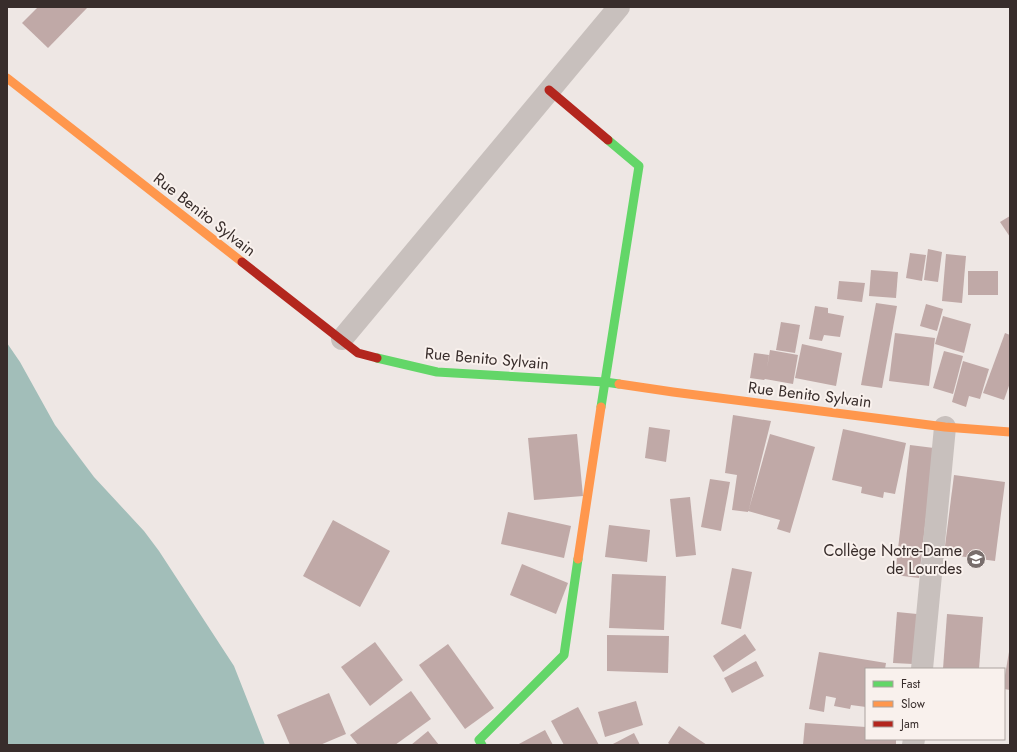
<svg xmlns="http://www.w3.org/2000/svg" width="1017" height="752" font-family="Jost,sans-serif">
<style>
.water{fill:#a2beb9}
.building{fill:#c0a9a7}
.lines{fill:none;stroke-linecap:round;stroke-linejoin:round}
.street{stroke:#c8c0bd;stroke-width:22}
.fast{stroke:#63d668;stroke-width:9}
.slow{stroke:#ff974d;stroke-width:9}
.jam{stroke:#b3261e;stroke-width:9}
.labels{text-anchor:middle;stroke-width:4;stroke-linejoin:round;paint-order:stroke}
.street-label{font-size:16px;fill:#382d2b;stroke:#f9f1ed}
.poi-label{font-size:16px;fill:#382d2b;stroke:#f9f1ed;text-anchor:end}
</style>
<rect width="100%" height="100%" fill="#eee7e4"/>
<path class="water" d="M 7,343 L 20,362 L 55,425 L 94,477 L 144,531 L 159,551 L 234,666 L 265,745 L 7,745 Z"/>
<g class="building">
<path d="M 38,7 L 88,7 L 48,48 L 22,23 Z"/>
<path d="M 1010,216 L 1010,237 L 1000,222 Z"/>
<path d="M 928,249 L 942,252 L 938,282 L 924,280 Z"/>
<path d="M 910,253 L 926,255 L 922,281 L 906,278 Z"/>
<path d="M 946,254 L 966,256 L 962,303 L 942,301 Z"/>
<path d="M 871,270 L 898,272 L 896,298 L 869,296 Z"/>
<rect x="968" y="271" width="30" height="24"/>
<path d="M 839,281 L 865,283 L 862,302 L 837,299 Z"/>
<path d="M 876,303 L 897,306 L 882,388 L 861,385 Z"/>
<path d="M 926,304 L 943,309 L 937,331 L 920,326 Z"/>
<path d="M 815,306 L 828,308 L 828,313 L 844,316 L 840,337 L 824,335 L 822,341 L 809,339 Z"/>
<path d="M 943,316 L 971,324 L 964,353 L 935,344 Z"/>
<path d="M 781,322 L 800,325 L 795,353 L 776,350 Z"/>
<path d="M 895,333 L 935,338 L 929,386 L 889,381 Z"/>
<path d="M 1005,333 L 1010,335 L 1010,383 L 1004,400 L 983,393 Z"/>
<path d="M 802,344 L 842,353 L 836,386 L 795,378 Z"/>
<path d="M 770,350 L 798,355 L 793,384 L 765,379 L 764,380 L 750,378 L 754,353 L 769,355 L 767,368 Z"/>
<path d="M 944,351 L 963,356 L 953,394 L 933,388 Z"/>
<path d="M 963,361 L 989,369 L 980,399 L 969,396 L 966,407 L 952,402 Z"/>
<path d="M 733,415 L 771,421 L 749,509 L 770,434 L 815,447 L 790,533 L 777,529 L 780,520 L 748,511 L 748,512 L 732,510 L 737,475 L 725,473 Z"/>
<path d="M 649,427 L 670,430 L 666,462 L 645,458 Z"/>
<path d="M 843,429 L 906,443 L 895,494 L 884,492 L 883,498 L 861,493 L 862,487 L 832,480 Z"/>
<path d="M 577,434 L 583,496 L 534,500 L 528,438 Z"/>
<path d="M 910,445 L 934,448 L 919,578 L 895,575 Z"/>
<path d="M 954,475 L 1005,482 L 995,561 L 944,554 Z"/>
<path d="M 710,479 L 730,482 L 721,531 L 701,527 Z"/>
<path d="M 690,497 L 696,555 L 676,557 L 670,499 Z"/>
<path d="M 508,512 L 571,526 L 564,558 L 501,544 Z"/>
<path d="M 333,520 L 390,551 L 360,607 L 303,576 Z"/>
<path d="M 609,525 L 650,530 L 647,562 L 605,557 Z"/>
<path d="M 522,564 L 568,583 L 556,614 L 510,595 Z"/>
<path d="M 732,568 L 752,572 L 741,629 L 721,624 Z"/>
<path d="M 612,574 L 666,576 L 664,630 L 609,628 Z"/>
<path d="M 897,612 L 917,614 L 913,664 L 893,663 Z"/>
<path d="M 947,614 L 983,617 L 979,669 L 943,669 Z"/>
<path d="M 745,634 L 756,650 L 723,672 L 713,656 Z"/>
<path d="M 607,635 L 669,636 L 668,673 L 607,671 Z"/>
<path d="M 375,642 L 403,680 L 370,706 L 341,667 Z"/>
<path d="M 448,644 L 494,708 L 465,729 L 419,665 Z"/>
<path d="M 819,652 L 886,663 L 885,669 L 866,669 L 866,707 L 851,705 L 850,709 L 834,706 L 836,698 L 826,696 L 824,712 L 809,709 Z"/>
<path d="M 1009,652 L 1010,652 L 1010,690 L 1004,689 L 1004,681 Z"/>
<path d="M 756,661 L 764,676 L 732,693 L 724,678 Z"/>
<path d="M 411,691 L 431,719 L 395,745 L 358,745 L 350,735 Z"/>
<path d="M 329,693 L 346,734 L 320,745 L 290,745 L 277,715 Z"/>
<path d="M 636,701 L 643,725 L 605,737 L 598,712 Z"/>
<path d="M 578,707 L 599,745 L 564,745 L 551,721 Z"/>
<path d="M 805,723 L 866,727 L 866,739 L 896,739 L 896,745 L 803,745 Z"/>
<path d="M 679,726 L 707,745 L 671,745 L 668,743 Z"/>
<path d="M 545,730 L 553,745 L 517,745 Z"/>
<path d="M 428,731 L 439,745 L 411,745 Z"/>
<path d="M 634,733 L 640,745 L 611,745 Z"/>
</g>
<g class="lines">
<g class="street">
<path d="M 342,339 L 619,7"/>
<path d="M 922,669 L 945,427"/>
<path d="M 913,745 L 914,739"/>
</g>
<g class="fast">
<path d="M 377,358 L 437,372 L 605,382 L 619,384"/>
<path d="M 601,407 L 639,166 L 608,140"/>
<path d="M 482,745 L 479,740 L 564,655 L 578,559"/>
</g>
<g class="slow">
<path d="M 7,78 L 242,262"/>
<path d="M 619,384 L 673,392 L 945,427 L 1010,432"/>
<path d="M 578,559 L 601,407"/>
</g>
<g class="jam">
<path d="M 549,90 L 608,140"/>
<path d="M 242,262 L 358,353 L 377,358"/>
</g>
</g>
<defs>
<symbol id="university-disc" viewBox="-11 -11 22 22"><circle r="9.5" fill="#786e6c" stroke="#f9f1ed"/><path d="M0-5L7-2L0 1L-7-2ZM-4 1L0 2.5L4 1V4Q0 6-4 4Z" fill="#fff"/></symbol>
</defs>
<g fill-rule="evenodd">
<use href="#university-disc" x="965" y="548" width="22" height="22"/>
</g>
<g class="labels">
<g class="street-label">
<text transform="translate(205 214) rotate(38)" y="6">Rue Benito Sylvain</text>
<text transform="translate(487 358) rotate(5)" y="6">Rue Benito Sylvain</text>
<text transform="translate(810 394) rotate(7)" y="6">Rue Benito Sylvain</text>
</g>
<g class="poi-label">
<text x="962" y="556">Collège Notre-Dame<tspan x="962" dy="18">de Lourdes</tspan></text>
</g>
</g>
<rect width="1017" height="752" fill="none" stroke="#382d2b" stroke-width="16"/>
<rect x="865" y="668" width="140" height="72" fill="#f9f1ed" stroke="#aca39f"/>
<rect x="873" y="681" width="20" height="6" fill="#63d668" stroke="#aca39f"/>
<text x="901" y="688" font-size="12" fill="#382d2b">Fast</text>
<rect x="873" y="701" width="20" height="6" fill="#ff974d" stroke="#aca39f"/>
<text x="901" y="708" font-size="12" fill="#382d2b">Slow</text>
<rect x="873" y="721" width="20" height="6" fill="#b3261e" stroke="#aca39f"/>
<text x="901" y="728" font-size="12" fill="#382d2b">Jam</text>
</svg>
